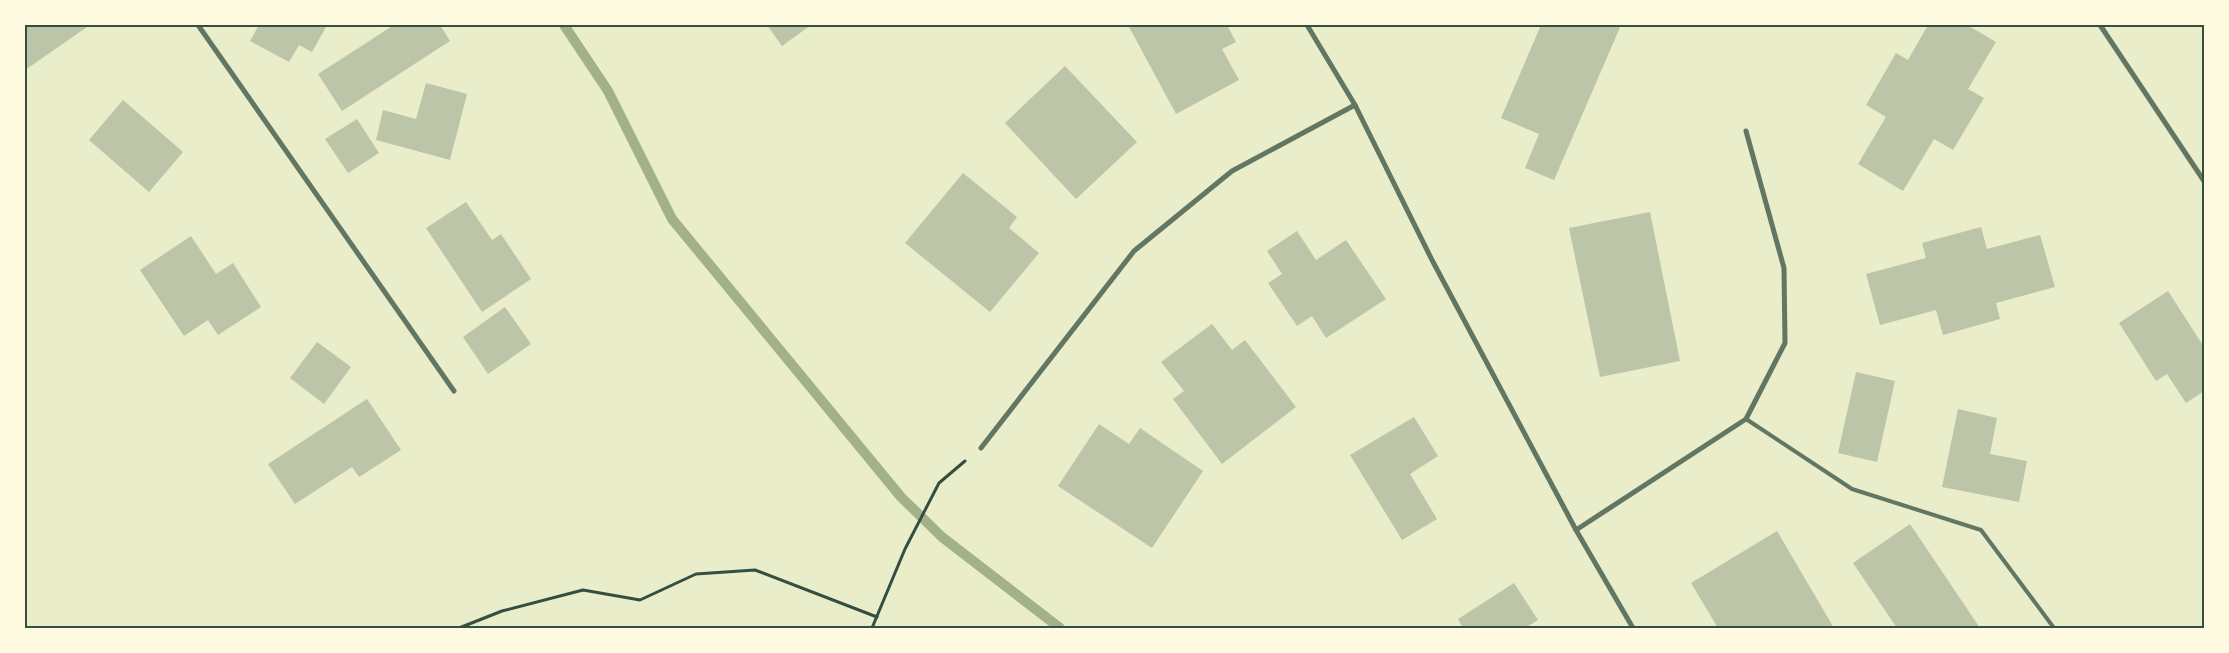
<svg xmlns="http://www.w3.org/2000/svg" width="2229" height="653" font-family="Lora,serif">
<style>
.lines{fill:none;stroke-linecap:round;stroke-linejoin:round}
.stream{stroke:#a3b18a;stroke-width:10}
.building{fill:#bcc5a7}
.path{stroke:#344e41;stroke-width:3}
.service{stroke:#617663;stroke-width:4}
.minor{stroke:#617663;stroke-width:5}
.neatline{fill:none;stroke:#344e41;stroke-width:2}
</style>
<rect width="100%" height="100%" fill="#e9edc9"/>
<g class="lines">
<path class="stream" d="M 564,25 L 608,91 L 672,219 L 901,497 L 942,537 L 1060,628"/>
</g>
<g class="building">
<path d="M 25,25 L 90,25 L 25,70 Z"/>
<path d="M 259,25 L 327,25 L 312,52 L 299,45 L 289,62 L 250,41 Z"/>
<path d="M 394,25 L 440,25 L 450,41 L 342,111 L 318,74 Z"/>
<path d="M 767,25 L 811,25 L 782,46 Z"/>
<path d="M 1128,25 L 1227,25 L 1236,42 L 1222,49 L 1239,80 L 1176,114 Z"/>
<path d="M 1541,25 L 1621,25 L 1554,180 L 1525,168 L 1539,134 L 1501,118 Z"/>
<path d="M 1928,25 L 1967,25 L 1996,42 L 1968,89 L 1984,98 L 1953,150 L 1934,139 L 1903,191 L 1858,164 L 1886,117 L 1866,105 L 1896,53 L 1908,60 Z"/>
<path d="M 1065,66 L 1137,142 L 1076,199 L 1005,123 Z"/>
<path d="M 426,83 L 467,94 L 450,160 L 376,140 L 383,110 L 416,119 Z"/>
<path d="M 123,100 L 183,152 L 149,192 L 89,140 Z"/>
<path d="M 357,119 L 379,153 L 348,173 L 325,139 Z"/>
<path d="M 963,173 L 1017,217 L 1009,228 L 1039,253 L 990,312 L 905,243 Z"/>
<path d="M 466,202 L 492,240 L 501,234 L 531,279 L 482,312 L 426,228 Z"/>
<path d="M 1650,212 L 1680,361 L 1600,377 L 1569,228 Z"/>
<path d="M 1981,227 L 1987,249 L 2040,235 L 2055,287 L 1996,303 L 2000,319 L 1943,335 L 1936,310 L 1880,325 L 1866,274 L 1926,258 L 1922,243 Z"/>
<path d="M 1297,231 L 1316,260 L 1346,240 L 1386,299 L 1326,338 L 1312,316 L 1297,326 L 1268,283 L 1282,274 L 1267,251 Z"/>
<path d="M 191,236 L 216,274 L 233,263 L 261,307 L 218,335 L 208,320 L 184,336 L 140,270 Z"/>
<path d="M 2168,291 L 2204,347 L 2204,391 L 2186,403 L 2167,374 L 2156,381 L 2119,323 Z"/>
<path d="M 505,307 L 531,344 L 488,374 L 463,337 Z"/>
<path d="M 1212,324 L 1232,350 L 1245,340 L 1296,407 L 1222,464 L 1173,399 L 1184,391 L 1161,362 Z"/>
<path d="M 317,342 L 351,367 L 324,404 L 290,378 Z"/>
<path d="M 1856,372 L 1895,381 L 1877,462 L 1838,453 Z"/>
<path d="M 367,399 L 401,450 L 359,477 L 352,467 L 295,504 L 268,464 Z"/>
<path d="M 1958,409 L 1997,418 L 1990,454 L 2027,461 L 2019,502 L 1942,487 Z"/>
<path d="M 1414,417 L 1438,456 L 1410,474 L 1437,519 L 1402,540 L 1350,455 Z"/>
<path d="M 1099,424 L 1129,444 L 1140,428 L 1203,471 L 1152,548 L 1058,486 Z"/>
<path d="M 1910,524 L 1980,628 L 1897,628 L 1853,563 Z"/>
<path d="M 1777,531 L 1834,628 L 1718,628 L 1691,583 Z"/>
<path d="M 1514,583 L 1538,620 L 1525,628 L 1463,628 L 1458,619 Z"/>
</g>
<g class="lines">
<g class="path">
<path d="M 459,628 L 502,611 L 583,590 L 640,600 L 696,574 L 755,570 L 877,617"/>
<path d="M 872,628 L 905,549 L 939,483 L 965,461"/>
</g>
<path class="service" d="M 1746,419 L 1852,489 L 1981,530 L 2054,628"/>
<g class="minor">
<path d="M 198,25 L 454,391"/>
<path d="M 1307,25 L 1355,105 L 1432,260 L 1576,530 L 1633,628"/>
<path d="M 2100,25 L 2204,181"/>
<path d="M 981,448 L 1134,251 L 1232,171 L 1355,105"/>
<path d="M 1576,530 L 1746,419 L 1785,343 L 1784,268 L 1746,131"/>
</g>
</g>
<rect width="2229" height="653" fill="none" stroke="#fefae0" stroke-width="52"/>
<rect x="26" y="26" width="2177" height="601" class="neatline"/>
</svg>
